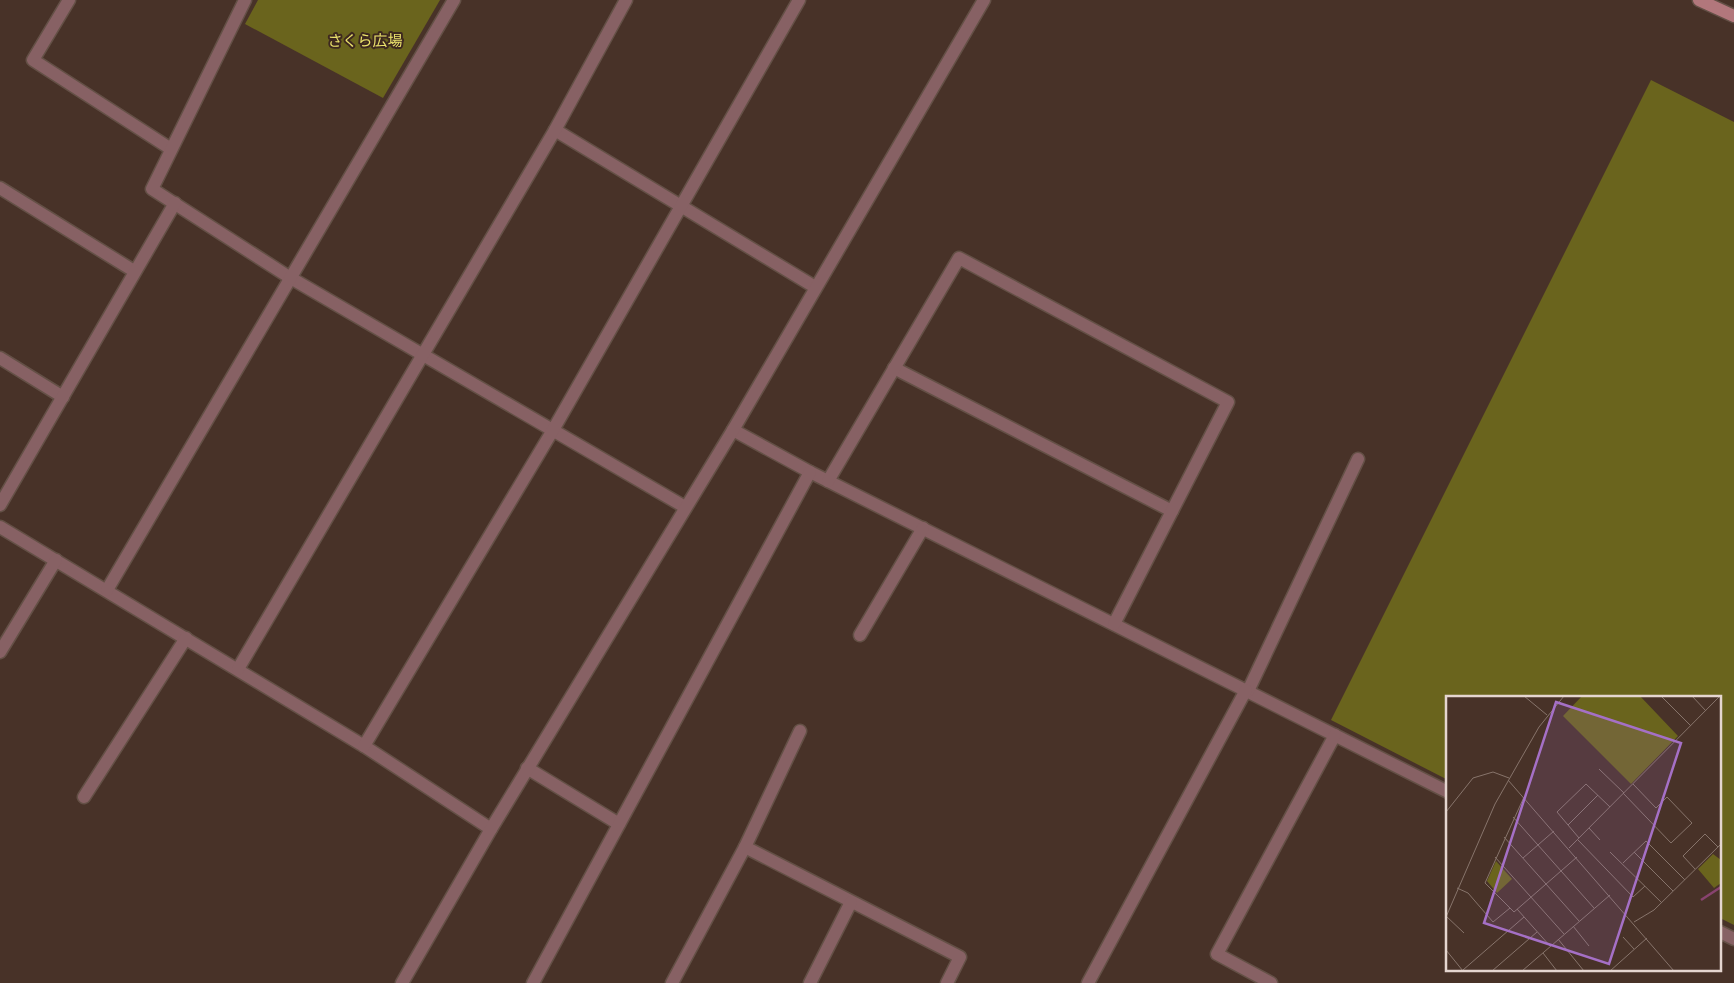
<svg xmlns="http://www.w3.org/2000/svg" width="1734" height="983" font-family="Arial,'Noto Sans JP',sans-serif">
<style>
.green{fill:#6a641d}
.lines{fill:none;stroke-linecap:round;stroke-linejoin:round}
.street-casing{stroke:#645046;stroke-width:15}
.secondary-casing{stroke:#645046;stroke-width:15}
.street{stroke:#876164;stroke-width:12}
.secondary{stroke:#b2777c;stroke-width:12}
.labels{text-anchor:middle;stroke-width:4;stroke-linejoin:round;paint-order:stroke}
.park-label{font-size:15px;fill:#ebe26c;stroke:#3d281f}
.inset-river{fill:none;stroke:#88436f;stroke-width:2.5}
.inset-road{fill:none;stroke:#87746b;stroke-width:1}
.view{fill:#a570c6;fill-opacity:0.15;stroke:#a570c6;stroke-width:2.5}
.inset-edge{fill:none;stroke:#e5d6d0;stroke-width:2.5}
</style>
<rect width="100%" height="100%" fill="#483228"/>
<g class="green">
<path d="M 258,0 L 440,0 L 383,98 L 245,24 Z"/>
<path d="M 1651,80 L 1734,122 L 1734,925 L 1720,918 L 1720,697 L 1448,697 L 1448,780 L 1331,720 Z"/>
</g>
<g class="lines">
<defs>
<g id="street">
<path d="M 69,0 L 33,60 L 171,149"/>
<path d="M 245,0 L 152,189 L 289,277 L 685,507"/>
<path d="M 555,130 L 815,287"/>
<path d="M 0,188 L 134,271"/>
<path d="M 0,358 L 63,397"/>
<path d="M 894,368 L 1172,511"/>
<path d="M 733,430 L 810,472 L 1448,792"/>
<path d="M 828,481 L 959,258 L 1228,402 L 1114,624"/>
<path d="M 0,505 L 175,203"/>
<path d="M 0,527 L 364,746 L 491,829"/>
<path d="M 107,590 L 454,0"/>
<path d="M 860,635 L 923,528"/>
<path d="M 0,652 L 56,560"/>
<path d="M 238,669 L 555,130 L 626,0"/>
<path d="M 1248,691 L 1358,459"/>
<path d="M 364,746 L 553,430 L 799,0"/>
<path d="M 527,768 L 619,824"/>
<path d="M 84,797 L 186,638"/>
<path d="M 745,847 L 960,957 L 947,983"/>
<path d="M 1720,932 L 1734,939"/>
<path d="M 402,983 L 491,829 L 733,430 L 984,0"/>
<path d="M 533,983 L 810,472"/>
<path d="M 672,983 L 745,847 L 800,731"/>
<path d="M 810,983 L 851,902"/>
<path d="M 1088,983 L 1246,690"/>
<path d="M 1271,983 L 1217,954 L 1335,735"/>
</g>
<path id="secondary" d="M 1699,0 L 1734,16"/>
</defs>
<use href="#street" class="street-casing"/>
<use href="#secondary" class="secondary-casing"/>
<use href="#street" class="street"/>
<use href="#secondary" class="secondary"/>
</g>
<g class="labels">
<g class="park-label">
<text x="365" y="46">さくら広場</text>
</g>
</g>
<g transform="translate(1446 696)">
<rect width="275" height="275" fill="#483228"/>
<path d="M 136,0 L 194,0 L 232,40 L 185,88 L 117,20 ZM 267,158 L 275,164 L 275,187 L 268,192 L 252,173 ZM 50,165 L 66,183 L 51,197 L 41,185 Z" fill="#6a641d"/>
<path class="inset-river" d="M 255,204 L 275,191"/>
<path class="inset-road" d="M 78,0 L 101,19M 215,0 L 245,30M 246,0 L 260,15M 153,73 L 178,97M 62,84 L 228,275M 177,97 L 225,147 L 246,127 L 221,101 L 210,112 L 187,88M 78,101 L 39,187 L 68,216 L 131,161M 0,116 L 27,82 L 47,76 L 63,82M 67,121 L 148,212M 122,129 L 152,99M 143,132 L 154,144M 58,141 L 133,225M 133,142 L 111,116 L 140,88 L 164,111M 132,144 L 187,201 L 199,190M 123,152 L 274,0M 164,156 L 216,207M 188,156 L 227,195M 49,161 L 118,238M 77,162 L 108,135M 177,167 L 200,145 L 239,184M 249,173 L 237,160 L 259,138 L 272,151M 11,192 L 22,197 L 47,226 L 64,212M 71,213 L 104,250M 0,220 L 18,237M 0,221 L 49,108 L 93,31 L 118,0M 188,226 L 208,214 L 275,148M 127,230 L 143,250M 177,241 L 188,253M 112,243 L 138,275M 0,254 L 17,275M 97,257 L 111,275M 17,274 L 78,221M 46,275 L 91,236M 76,275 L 164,199M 164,275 L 201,242"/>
<path class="view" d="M 110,6 L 235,47 L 163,268 L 38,227 Z"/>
<rect width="275" height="275" class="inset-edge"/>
</g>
</svg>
